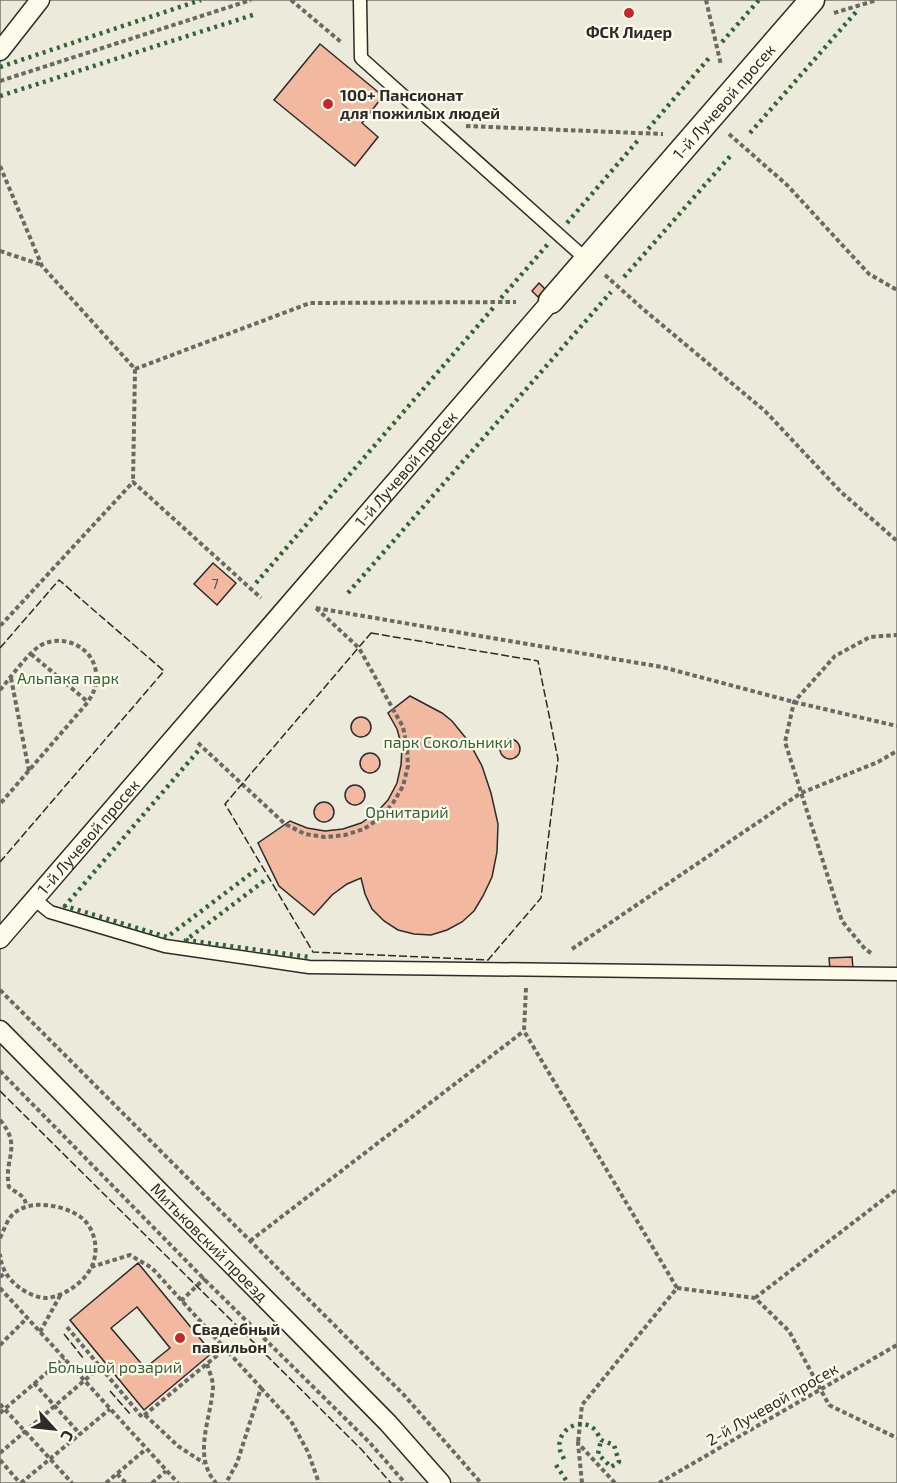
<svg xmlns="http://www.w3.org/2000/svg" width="897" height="1483" font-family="'Exo 2',sans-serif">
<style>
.green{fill:#ecebdb;stroke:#74746e;stroke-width:1.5}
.building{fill:#f2b8a0;stroke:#2b2b2b;stroke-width:1.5;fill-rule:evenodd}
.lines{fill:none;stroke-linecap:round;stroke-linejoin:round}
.service-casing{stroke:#2b2b2b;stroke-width:15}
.pedestrian-casing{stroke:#2b2b2b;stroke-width:21}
.minor-casing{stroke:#2b2b2b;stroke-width:27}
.path{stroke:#6a6964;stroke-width:4;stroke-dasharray:4.5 3;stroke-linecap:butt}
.service{stroke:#fdfbea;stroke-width:12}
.pedestrian{stroke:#fdfbea;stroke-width:18}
.minor{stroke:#fdfbea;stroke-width:24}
.hedge{stroke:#34623c;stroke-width:4.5;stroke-dasharray:3 4.5;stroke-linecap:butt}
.fence{stroke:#2b2b2b;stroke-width:1.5;stroke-dasharray:8 3;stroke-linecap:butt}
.poi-dot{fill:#c62828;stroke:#fdfbea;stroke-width:2}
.labels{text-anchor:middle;stroke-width:4.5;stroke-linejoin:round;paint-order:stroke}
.number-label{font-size:14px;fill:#5d4e48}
.poi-label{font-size:16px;font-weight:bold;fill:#2b2b2b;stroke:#fdfbea;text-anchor:start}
.street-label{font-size:16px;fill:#2b2b2b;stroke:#fdfbea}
.park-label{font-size:16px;fill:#34623c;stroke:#fdfbea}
</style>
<rect width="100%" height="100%" fill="#fdfbea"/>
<rect class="green" x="0" y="0" width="897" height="1483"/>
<g class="building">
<path d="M 320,44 L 383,96 L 362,123 L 378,137 L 355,166 L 274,100 Z"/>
<path d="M 539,283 L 545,289 L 538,297 L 532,291 Z"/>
<path d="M 213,563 L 236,583 L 217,605 L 194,584 Z"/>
<path d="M 410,696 L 442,713 L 452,721 L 469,742 L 482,766 L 491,793 L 498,824 L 497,852 L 492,877 L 483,896 L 474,911 L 462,922 L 447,930 L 431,935 L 414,934 L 398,930 L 384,921 L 372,909 L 365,894 L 361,878 L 347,884 L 332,895 L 314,915 L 279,886 L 258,843 L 290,821 L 307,828 L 325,831 L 343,829 L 361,823 L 376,813 L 388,800 L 397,783 L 401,765 L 402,747 L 397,729 L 388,713 Z"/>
<circle cx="361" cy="727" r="10"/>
<circle cx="510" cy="749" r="10"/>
<circle cx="370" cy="763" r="10"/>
<circle cx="355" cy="795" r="10"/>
<circle cx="324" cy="812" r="10"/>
<path d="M 852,957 L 853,968 L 830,969 L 829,958 Z"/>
<path d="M 138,1263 L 212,1353 L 144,1410 L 70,1320 ZM 137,1307 L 170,1348 L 145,1368 L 111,1328 Z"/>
</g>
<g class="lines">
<defs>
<g id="service">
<path d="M 360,0 L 361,58 L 587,260"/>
<path d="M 34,899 L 50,912 L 165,946 L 309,967 L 897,974"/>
</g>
<g id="pedestrian">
<path d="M 0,51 L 40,0"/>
<path id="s1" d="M 0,939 L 551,301"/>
<path id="s2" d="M 0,1030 L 388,1423 L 441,1483"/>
</g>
<g id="minor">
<path id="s3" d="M 551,301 L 812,0"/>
</g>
</defs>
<use href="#service" class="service-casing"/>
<use href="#pedestrian" class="pedestrian-casing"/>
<use href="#minor" class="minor-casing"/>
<g class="path">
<path d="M 291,0 L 341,42"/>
<path d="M 706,0 L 721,65"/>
<path d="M 834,13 L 877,0"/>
<path d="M 0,81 L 251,0"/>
<path d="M 466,126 L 663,134"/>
<path d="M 729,134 L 787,185 L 869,274 L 897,290"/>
<path d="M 0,166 L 42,266 L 135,369 L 133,482"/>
<path d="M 0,251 L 42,265"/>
<path d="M 605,275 L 643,309 L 765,411 L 841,492 L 897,541"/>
<path d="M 135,369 L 310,303 L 516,302"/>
<path d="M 316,608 L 662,667 L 794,702 L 897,726"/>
<path d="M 0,625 L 2,624 L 133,482 L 261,598"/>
<path d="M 31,654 L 88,702"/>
<path d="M 11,678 L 29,771"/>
<path d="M 0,690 C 11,677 28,653 41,645 C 67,632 99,651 96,680 C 96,689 92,695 88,702 L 0,804"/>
<path d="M 198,743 L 285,824 L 305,834 L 325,837 L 345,835 L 364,829 L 380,818 L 393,803 L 403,786 L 408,766 L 407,747 L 403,727 L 359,648 L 316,608"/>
<path d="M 572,949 L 801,793 L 878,762 L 897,751"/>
<path d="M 871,953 L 865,949 L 842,921 L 785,742 L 794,702 L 835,656 L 870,637 L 897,635"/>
<path d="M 526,988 L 524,1031 L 677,1288 L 582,1405 L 578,1443"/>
<path d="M 0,990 L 404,1395 L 481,1483"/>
<path d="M 0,1071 L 204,1279 L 370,1443 L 405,1483"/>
<path d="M 0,1120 C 23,1147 3,1159 9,1187 C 16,1193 25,1195 26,1205"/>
<path d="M 0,1238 C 4,1230 7,1220 13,1214 C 29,1200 56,1204 74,1213 C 94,1222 101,1249 91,1268 C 83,1283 63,1297 46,1298 C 38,1298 27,1293 20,1288 C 9,1280 1,1269 0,1254"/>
<path d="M 250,1241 L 524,1031"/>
<path d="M 91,1267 L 130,1255 L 152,1268 L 261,1388 L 237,1463 L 226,1483"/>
<path d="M 0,1277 L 5,1273"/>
<path d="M 0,1288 L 178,1483"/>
<path d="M 677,1288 L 755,1298 L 789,1331 L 829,1405 L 897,1438"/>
<path d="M 755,1298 L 897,1189"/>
<path d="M 181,1301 L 205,1278"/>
<path d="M 67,1327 L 142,1417 L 225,1349"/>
<path d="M 40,1332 L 61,1294"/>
<path d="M 0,1345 L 27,1318"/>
<path d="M 207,1364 C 209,1371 213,1379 213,1387 C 211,1419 192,1456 216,1483"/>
<path d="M 34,1383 L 80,1434"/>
<path d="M 261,1388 L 291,1421 L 308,1452 L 319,1483"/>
<path d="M 0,1404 L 72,1483"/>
<path d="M 0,1413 L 64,1358"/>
<path d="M 145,1415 L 178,1446 L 204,1463"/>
<path d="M 0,1453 L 100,1367"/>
<path d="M 0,1460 L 20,1483"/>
<path d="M 117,1474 L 126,1483"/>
<path d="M 21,1483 L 110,1409"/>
<path d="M 106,1483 L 146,1449"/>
<path d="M 152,1483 L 166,1471"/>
<path d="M 582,1483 L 578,1443 L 615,1483"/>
<path d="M 659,1483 L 897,1345"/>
</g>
<use href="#service" class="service"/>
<use href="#pedestrian" class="pedestrian"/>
<use href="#minor" class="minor"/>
<g class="hedge">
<path d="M 722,42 L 759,0"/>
<path d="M 0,67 L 201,0"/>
<path d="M 0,96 L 256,14"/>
<path d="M 648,129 L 709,58"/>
<path d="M 750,133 L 856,12"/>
<path d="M 567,223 L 640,138"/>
<path d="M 624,277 L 732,154"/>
<path d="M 501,298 L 548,244"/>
<path d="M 256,583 L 494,307"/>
<path d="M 348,593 L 611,292"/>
<path d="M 198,751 L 65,906 L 167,937 L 257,869"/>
<path d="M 264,881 L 186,940 L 309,957"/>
<path d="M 564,1459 C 563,1457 560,1451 560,1450 C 555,1429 583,1415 596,1431 C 597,1432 600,1439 601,1440 L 614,1445 L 619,1462 L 611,1467 L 598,1454 L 601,1440"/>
<path d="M 556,1465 L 568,1483"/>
</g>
<g class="fence">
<path d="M 371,633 L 538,661 L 558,759 L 541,898 L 488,960 L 313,952 L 225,804 Z"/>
<path d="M 0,648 L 59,580 L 164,671 L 0,862"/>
<path d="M 0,1091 L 362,1450 L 391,1483"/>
<path d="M 64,1334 L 84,1359"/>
<path d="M 110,1391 L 131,1415"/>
</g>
</g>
<g class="poi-dot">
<circle cx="629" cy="13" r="6"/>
<circle cx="328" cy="104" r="6"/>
<circle cx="180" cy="1338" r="6"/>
</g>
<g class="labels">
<g class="number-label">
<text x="215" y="589">7</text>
</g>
<g class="poi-label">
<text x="629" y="38" text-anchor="middle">ФСК Лидер</text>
<text x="340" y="101">100+ Пансионат<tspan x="340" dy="18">для пожилых людей</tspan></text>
<text x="192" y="1335">Свадебный<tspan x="192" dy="18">павильон</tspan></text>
</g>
<g class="street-label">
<text dy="6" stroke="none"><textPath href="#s3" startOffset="264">1-й Лучевой просек</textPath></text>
<text dy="6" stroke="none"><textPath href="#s1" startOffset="621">1-й Лучевой просек</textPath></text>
<text dy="6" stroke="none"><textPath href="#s1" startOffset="135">1-й Лучевой просек</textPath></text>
<text dy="6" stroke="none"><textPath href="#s2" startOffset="298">Митьковский проезд</textPath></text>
<text transform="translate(772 1404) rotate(-30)" y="6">2-й Лучевой просек</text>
</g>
<g class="park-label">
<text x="68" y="684">Альпака парк</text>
<text x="448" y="748">парк Сокольники</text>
<text x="407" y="818">Орнитарий</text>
<text x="115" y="1373">Большой розарий</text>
</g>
</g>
<g transform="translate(54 1429) rotate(117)" stroke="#fdfbea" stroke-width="4.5" paint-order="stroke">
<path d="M0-4.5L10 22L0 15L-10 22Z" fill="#2b2b2b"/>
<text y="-9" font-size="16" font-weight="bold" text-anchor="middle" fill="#2b2b2b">С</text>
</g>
</svg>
